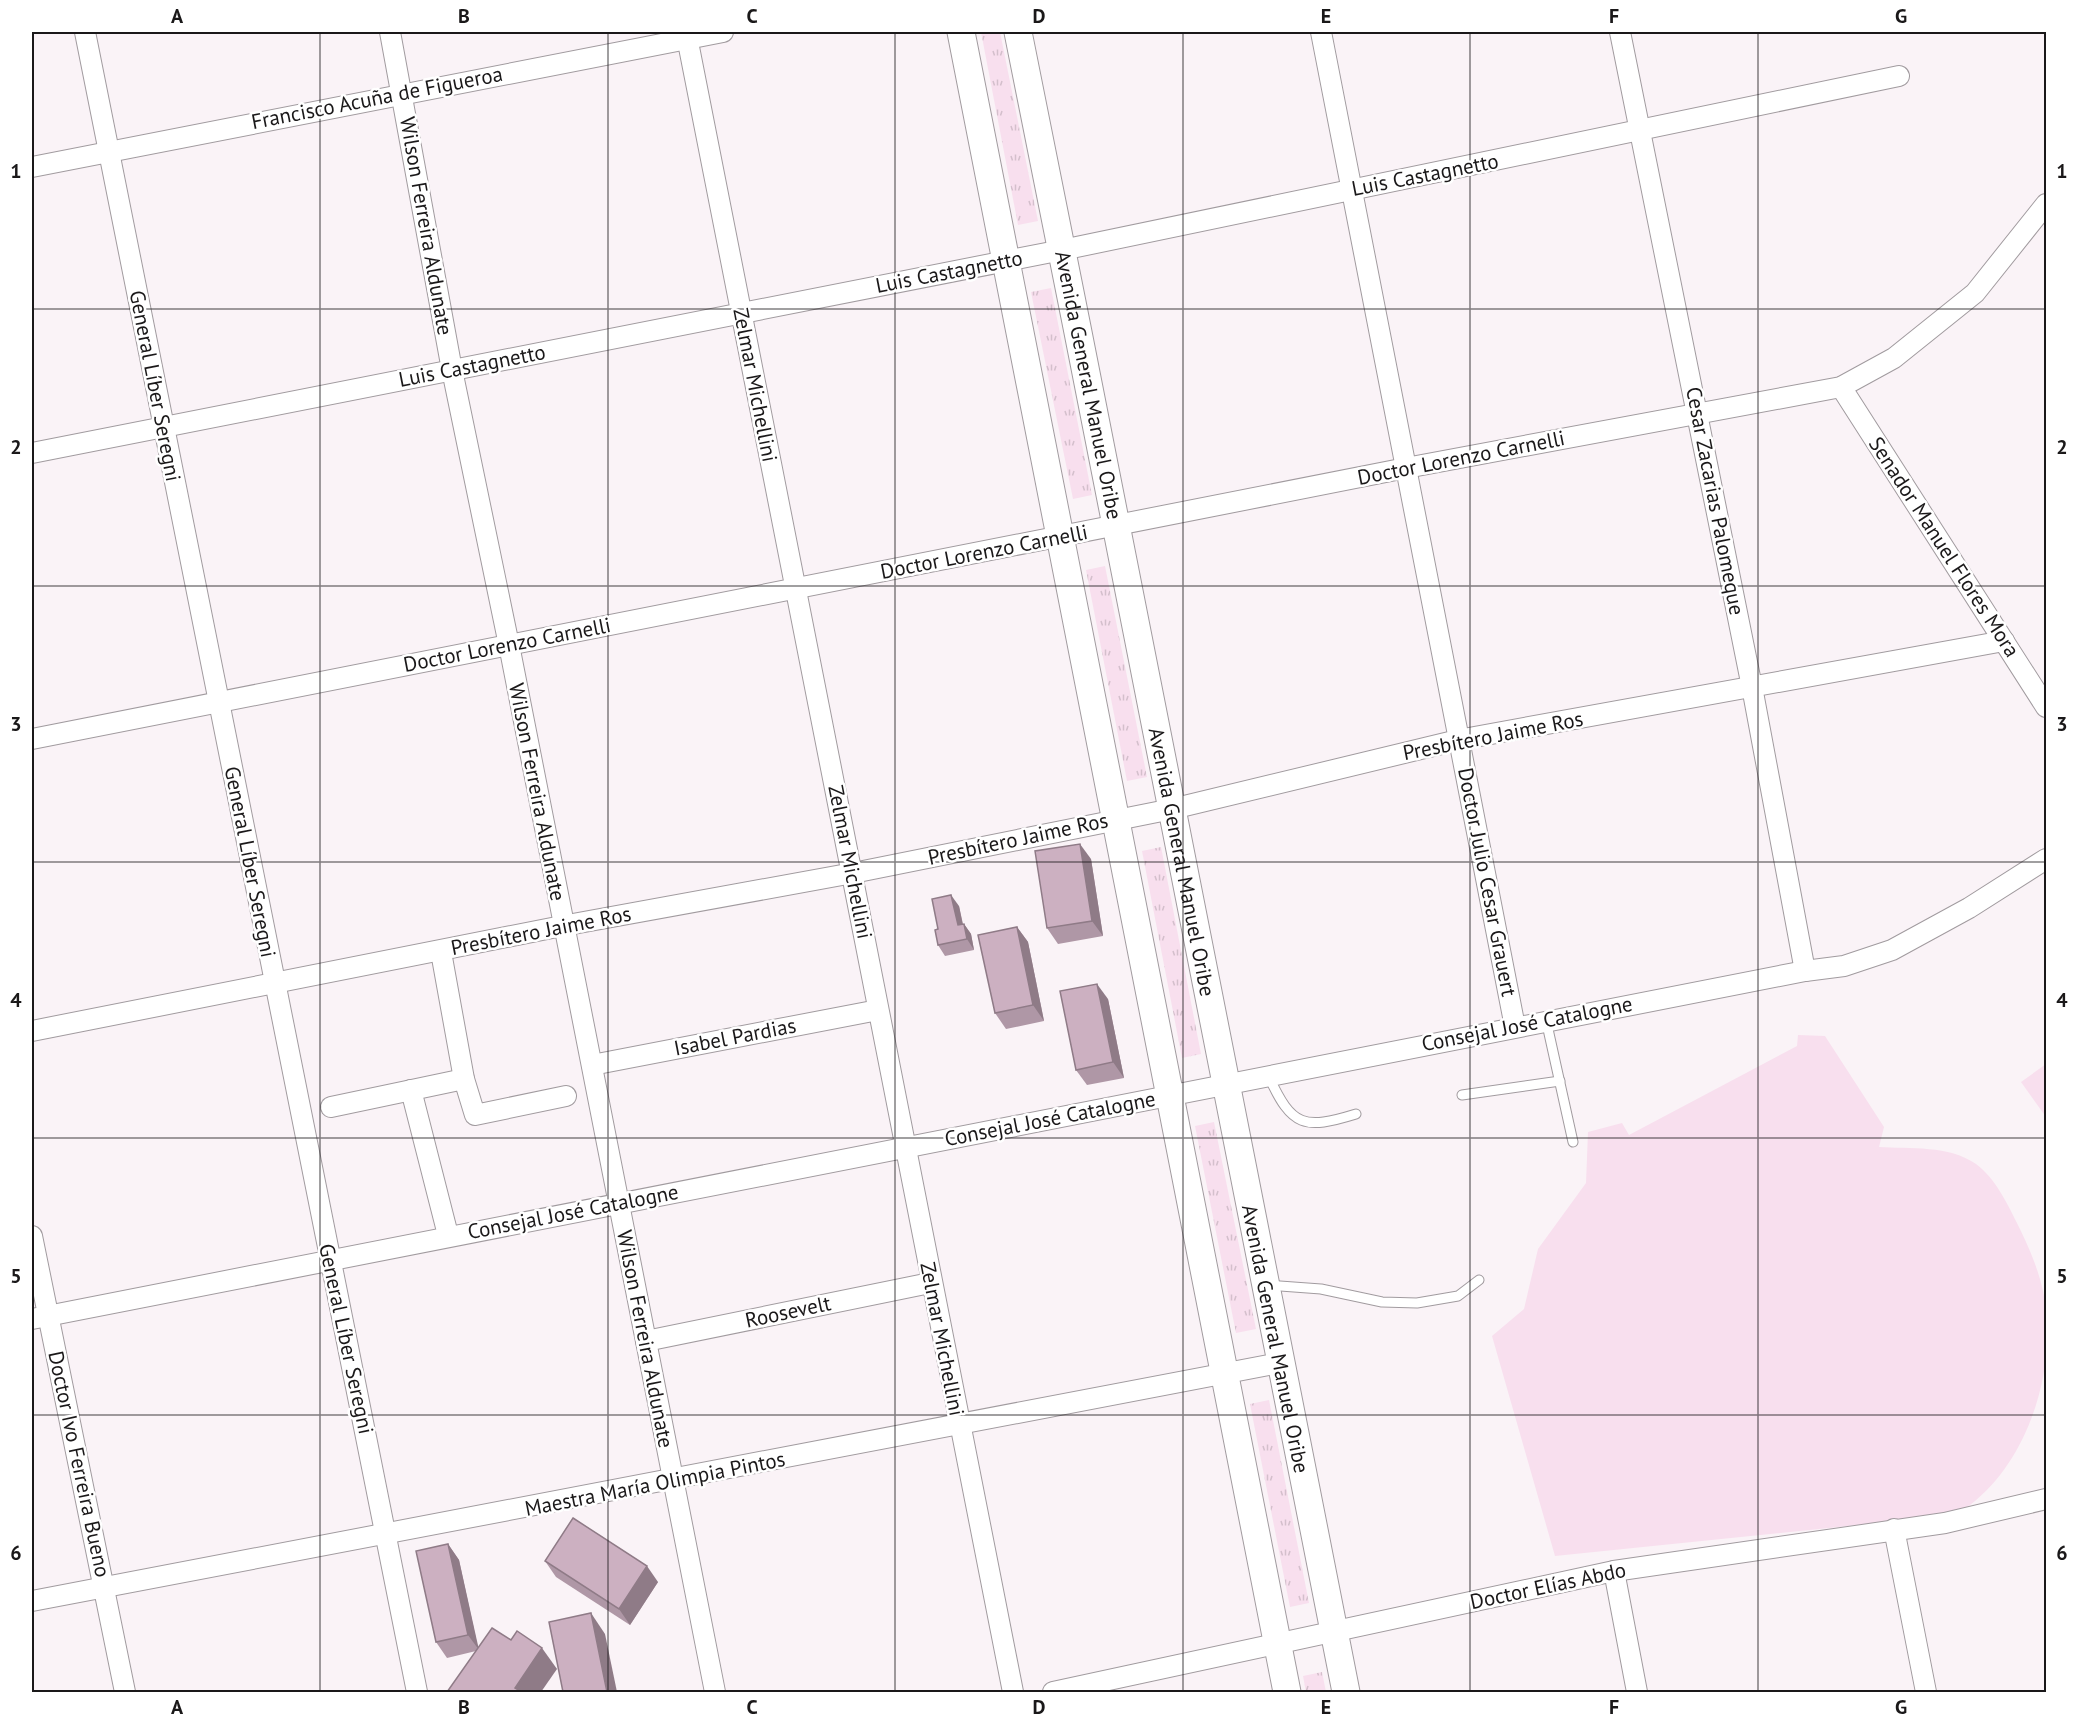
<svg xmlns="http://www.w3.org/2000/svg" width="2078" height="1724" font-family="'PT Sans',sans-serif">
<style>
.grass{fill:url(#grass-tufts)}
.pitch{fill:#f8dfee}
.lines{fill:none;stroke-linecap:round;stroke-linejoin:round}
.service-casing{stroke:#a19b9f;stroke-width:11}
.minor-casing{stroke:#a19b9f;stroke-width:22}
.secondary-casing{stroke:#a19b9f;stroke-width:29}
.service{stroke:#fff;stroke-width:9}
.minor{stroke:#fff;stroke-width:20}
.secondary{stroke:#fff;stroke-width:27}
.wall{fill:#af97a6}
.shaded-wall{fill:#8f7b87}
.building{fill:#ccb0c1;stroke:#8f7b87;stroke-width:1.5}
.grid{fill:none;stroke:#1a1819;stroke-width:1.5;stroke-opacity:0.55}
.labels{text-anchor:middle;stroke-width:5;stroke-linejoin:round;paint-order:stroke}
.street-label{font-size:21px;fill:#1a1819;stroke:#fff}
.neatline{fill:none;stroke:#1a1819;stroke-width:2}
.grid-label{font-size:20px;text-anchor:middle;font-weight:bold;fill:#1a1819}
</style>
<defs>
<pattern id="grass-tufts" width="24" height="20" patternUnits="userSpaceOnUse" patternTransform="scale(1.5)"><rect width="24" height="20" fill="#f8dfee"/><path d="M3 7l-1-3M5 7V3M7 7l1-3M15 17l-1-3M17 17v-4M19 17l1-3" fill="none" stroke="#d4bfcc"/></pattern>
</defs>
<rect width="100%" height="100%" fill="#faf3f7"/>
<g class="grass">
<path d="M 981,32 L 1000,32 L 1038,221 L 1018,225 Z"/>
<path d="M 1051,288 L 1092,495 L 1073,499 L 1031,292 Z"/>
<path d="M 1105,566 L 1147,777 L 1127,781 L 1086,570 Z"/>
<path d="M 1161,847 L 1201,1054 L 1182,1058 L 1142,851 Z"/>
<path d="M 1214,1122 L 1256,1329 L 1236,1333 L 1195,1126 Z"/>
<path d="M 1269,1400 L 1309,1603 L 1290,1607 L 1250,1404 Z"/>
<path d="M 1322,1672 L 1326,1692 L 1306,1692 L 1303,1676 Z"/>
</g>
<g class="pitch">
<path d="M 1798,1035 L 1825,1036 L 1884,1127 L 1879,1147 C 1910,1149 1949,1145 1976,1164 C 1995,1178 2007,1203 2017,1223 C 2028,1245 2038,1268 2043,1291 C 2059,1363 2030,1460 1970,1505 C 1962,1511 1946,1513 1936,1517 L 1555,1556 L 1492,1336 L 1524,1309 L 1538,1249 L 1586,1183 L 1588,1132 L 1622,1123 L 1629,1135 L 1797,1046 Z"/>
<path d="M 2046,1064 L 2046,1117 L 2021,1082 Z"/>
</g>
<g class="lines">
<defs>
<g id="service">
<path d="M 1546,1020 L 1573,1142"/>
<path d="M 1269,1077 C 1292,1127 1304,1130 1356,1114"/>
<path d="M 1462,1095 L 1560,1081"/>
<path d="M 1266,1285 L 1321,1289 L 1382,1302 L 1417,1303 L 1458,1296 L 1479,1280"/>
</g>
<g id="minor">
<path d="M 85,32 L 417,1692"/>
<path d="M 390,32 L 452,370 L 509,645 L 715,1692"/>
<path d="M 686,32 L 1013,1692"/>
<path d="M 1321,32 L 1515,1027"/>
<path d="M 1620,32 L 1752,687 L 1805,971"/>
<path d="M 32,167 L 723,32"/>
<path d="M 1841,387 L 2046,707"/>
<path d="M 32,453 L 1062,250 L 1899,76"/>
<path d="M 32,739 L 1406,468 L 1841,387 L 1894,358 L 1975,293 L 2046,204"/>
<path d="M 441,952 L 464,1079 L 475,1115 L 566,1096"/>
<path d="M 32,1031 L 562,926 L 853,873 L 1172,809 L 1458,740 L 2004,641"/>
<path d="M 592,1065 L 878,1010"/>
<path d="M 411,1090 L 448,1235"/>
<path d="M 331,1107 L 464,1079"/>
<path d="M 32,1236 L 125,1692"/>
<path d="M 32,1319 L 1805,971 L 1844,966 L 1892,950 L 1969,908 L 2046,859"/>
<path d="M 646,1341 L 930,1283"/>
<path d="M 1894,1529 L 1926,1692"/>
<path d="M 1614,1571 L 1637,1692"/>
<path d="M 32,1601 L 1279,1363"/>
<path d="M 1053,1692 L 1614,1571 L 1945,1523 L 2046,1499"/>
</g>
<g id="secondary">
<path d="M 961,32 L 1287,1692"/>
<path id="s1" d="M 1018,32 C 1130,585 1233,1140 1346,1692"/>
</g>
</defs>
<use href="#service" class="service-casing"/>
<use href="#minor" class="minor-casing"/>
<use href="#secondary" class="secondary-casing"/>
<use href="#service" class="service"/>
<use href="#minor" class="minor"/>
<use href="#secondary" class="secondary"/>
</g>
<g class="wall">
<path d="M 1091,859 L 1103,936 L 1058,944 L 1047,928 Z"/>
<path d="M 959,906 L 963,924 L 964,924 L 971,934 L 974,950 L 945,956 L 938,945 L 938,929 Z"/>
<path d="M 1017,927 L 1028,942 L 1044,1021 L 1006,1029 L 995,1013 Z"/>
<path d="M 1108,999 L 1124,1078 L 1087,1085 L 1076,1070 Z"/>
<path d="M 448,1544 L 459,1560 L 478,1648 L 511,1640 L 557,1669 L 476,1651 L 447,1658 L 436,1642 Z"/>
<path d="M 545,1561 L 658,1582 L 630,1625 L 556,1577 Z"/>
</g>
<g class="shaded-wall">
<path d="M 1080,844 L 1091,859 L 1103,936 L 1092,921 Z"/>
<path d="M 951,895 L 959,906 L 965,936 L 958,925 Z"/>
<path d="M 964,924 L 971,934 L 974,950 L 967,939 Z"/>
<path d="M 1017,927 L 1028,942 L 1044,1021 L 1033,1005 Z"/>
<path d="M 1097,984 L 1108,999 L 1124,1078 L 1113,1062 Z"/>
<path d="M 448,1544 L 459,1560 L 479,1650 L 468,1635 Z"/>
<path d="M 647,1566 L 658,1582 L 630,1625 L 619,1609 Z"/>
<path d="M 591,1613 L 605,1634 L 617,1692 L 607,1692 Z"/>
<path d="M 542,1648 L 557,1669 L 541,1692 L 518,1692 L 515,1688 Z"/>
</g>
<g class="building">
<path d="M 1080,844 L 1092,921 L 1047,928 L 1035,851 Z"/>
<path d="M 951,895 L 958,925 L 964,924 L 967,939 L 938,945 L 935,930 L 938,929 L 932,899 Z"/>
<path d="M 1017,927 L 1033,1005 L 995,1013 L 978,935 Z"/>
<path d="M 1097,984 L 1113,1062 L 1076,1070 L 1060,991 Z"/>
<path d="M 573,1518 L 647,1566 L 619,1609 L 545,1561 Z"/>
<path d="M 448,1544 L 468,1635 L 436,1642 L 416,1551 Z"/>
<path d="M 591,1613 L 607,1692 L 563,1692 L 549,1622 Z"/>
<path d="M 492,1628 L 511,1640 L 517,1631 L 542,1648 L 515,1688 L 522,1692 L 447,1692 Z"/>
</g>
<path class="grid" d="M 320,32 L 320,1692M 608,32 L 608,1692M 895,32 L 895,1692M 1183,32 L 1183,1692M 1470,32 L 1470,1692M 1758,32 L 1758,1692M 32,309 L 2046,309M 32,586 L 2046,586M 32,862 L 2046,862M 32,1138 L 2046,1138M 32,1415 L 2046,1415"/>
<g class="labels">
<g class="street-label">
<text transform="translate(377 98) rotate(-11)" y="7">Francisco Acuña de Figueroa</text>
<text transform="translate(1425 175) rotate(-11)" y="7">Luis Castagnetto</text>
<text transform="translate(426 226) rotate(80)" y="7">Wilson Ferreira Aldunate</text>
<text transform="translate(949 272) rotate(-11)" y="7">Luis Castagnetto</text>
<text transform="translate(472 366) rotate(-11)" y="7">Luis Castagnetto</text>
<text transform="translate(755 385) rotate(79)" y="7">Zelmar Michellini</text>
<text dy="7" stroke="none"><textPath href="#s1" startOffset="360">Avenida General Manuel Oribe</textPath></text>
<text transform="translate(155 386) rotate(79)" y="7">General Líber Seregni</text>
<text transform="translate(1461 458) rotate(-11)" y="7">Doctor Lorenzo Carnelli</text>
<text transform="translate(1715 501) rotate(79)" y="7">Cesar Zacarias Palomeque</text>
<text transform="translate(1944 547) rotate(57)" y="7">Senador Manuel Flores Mora</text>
<text transform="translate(984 552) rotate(-11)" y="7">Doctor Lorenzo Carnelli</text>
<text transform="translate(507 645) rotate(-11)" y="7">Doctor Lorenzo Carnelli</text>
<text transform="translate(1493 736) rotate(-11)" y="7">Presbítero Jaime Ros</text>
<text transform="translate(537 792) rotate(79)" y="7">Wilson Ferreira Aldunate</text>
<text transform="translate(1018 839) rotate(-12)" y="7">Presbítero Jaime Ros</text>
<text transform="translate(250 862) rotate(79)" y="7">General Líber Seregni</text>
<text transform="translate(850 862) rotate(79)" y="7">Zelmar Michellini</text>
<text dy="7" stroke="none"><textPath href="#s1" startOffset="846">Avenida General Manuel Oribe</textPath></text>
<text transform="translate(1487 882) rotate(79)" y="7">Doctor Julio Cesar Grauert</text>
<text transform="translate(541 931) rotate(-11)" y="7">Presbítero Jaime Ros</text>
<text transform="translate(1527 1024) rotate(-11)" y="7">Consejal José Catalogne</text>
<text transform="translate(735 1037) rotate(-11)" y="7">Isabel Pardias</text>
<text transform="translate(1050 1119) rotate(-11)" y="7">Consejal José Catalogne</text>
<text transform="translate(573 1212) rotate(-11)" y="7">Consejal José Catalogne</text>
<text transform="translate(788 1312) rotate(-12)" y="7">Roosevelt</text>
<text transform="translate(346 1339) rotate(78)" y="7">General Líber Seregni</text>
<text transform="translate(645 1339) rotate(79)" y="7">Wilson Ferreira Aldunate</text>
<text transform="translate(942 1339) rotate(79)" y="7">Zelmar Michellini</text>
<text dy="7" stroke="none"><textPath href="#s1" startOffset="1332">Avenida General Manuel Oribe</textPath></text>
<text transform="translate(79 1464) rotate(78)" y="7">Doctor Ivo Ferreira Bueno</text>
<text transform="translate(655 1484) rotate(-11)" y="7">Maestra María Olimpia Pintos</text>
<text transform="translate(1548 1586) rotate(-12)" y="7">Doctor Elías Abdo</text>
</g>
</g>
<rect width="2078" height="1724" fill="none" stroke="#ffffff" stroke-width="66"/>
<rect x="33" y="33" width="2012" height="1658" class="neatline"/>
<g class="grid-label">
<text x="177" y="23">A</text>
<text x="464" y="23">B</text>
<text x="752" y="23">C</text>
<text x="1039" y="23">D</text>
<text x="1326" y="23">E</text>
<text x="1614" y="23">F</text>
<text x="1901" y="23">G</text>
<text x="16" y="178">1</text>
<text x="2062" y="178">1</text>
<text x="16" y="454">2</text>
<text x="2062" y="454">2</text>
<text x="16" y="731">3</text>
<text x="2062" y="731">3</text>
<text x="16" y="1007">4</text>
<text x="2062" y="1007">4</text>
<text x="16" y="1283">5</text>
<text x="2062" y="1283">5</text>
<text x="16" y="1560">6</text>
<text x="2062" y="1560">6</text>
<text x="177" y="1714">A</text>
<text x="464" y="1714">B</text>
<text x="752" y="1714">C</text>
<text x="1039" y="1714">D</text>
<text x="1326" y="1714">E</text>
<text x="1614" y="1714">F</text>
<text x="1901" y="1714">G</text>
</g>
</svg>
